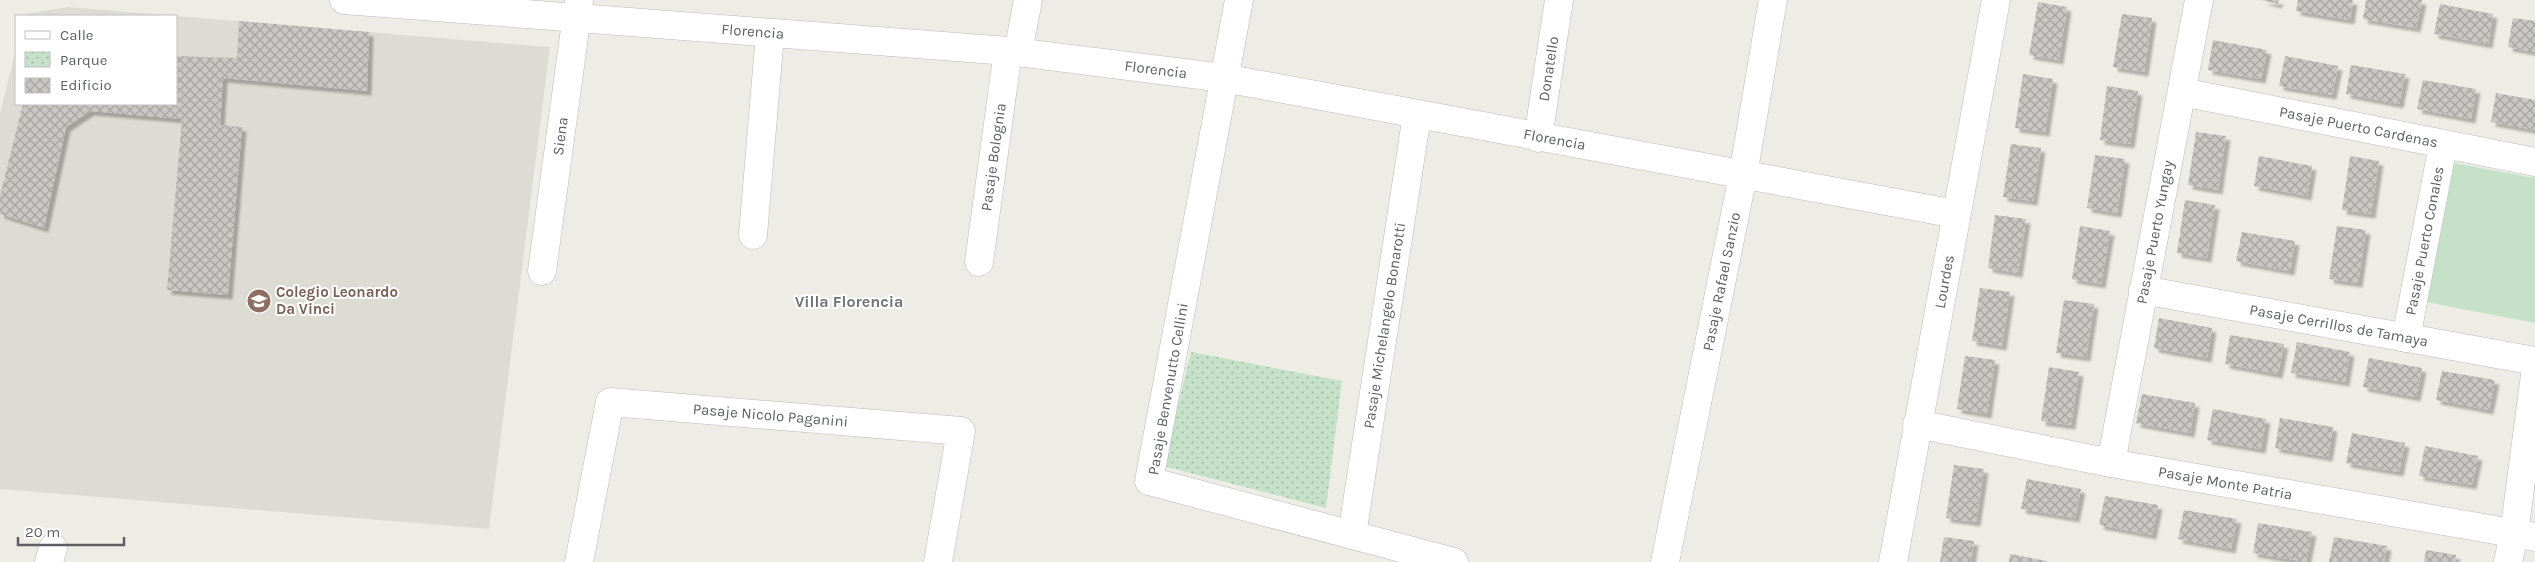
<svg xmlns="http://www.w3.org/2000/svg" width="2535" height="562" font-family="Karla,sans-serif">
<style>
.education{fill:#dddcd4}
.grass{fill:#c5e2c9}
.park{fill:url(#park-dots)}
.building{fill:url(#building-cross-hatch);filter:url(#shadow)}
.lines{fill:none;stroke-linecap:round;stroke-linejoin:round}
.minor-casing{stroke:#b7b9be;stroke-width:29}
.tertiary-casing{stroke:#b7b9be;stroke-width:29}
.minor{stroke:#fff;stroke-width:28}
.tertiary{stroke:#fff;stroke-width:28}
.labels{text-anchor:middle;stroke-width:4;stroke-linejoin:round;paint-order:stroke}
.street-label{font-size:15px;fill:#5d5f64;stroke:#fff}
.education-label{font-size:15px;font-weight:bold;fill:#785e54;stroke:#fff;text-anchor:start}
.neighbourhood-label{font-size:16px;font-weight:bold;fill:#6e7176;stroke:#fff}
</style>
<defs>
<pattern id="park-dots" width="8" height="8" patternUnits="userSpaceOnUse" patternTransform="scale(1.25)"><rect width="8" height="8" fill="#c5e2c9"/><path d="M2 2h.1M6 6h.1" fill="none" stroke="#a3baa7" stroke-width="1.8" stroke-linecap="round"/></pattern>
<pattern id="building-cross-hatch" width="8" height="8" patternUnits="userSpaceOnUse" patternTransform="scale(1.25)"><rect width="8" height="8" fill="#c9c7c2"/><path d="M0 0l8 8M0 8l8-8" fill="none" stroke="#a6a5a1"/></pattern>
<filter id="shadow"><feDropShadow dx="4.5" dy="4.5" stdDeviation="1" flood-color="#0004"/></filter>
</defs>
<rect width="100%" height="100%" fill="#eeede5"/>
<path class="education" d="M 69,7 L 550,47 L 489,529 L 0,489 L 0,113 L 16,50 L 16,104 L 176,104 L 176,16 L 25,16 L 25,14 Z"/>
<path class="grass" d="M 2448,162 L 2535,178 L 2535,323 L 2421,301 Z"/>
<path class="park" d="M 1191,352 L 1342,381 L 1326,508 L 1163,466 Z"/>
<g class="building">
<path d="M 2261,0 L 2279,0 L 2278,4 Z"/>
<path d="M 2298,0 L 2353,0 L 2350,20 L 2296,11 Z"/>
<path d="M 2366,0 L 2422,0 L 2416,28 L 2363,19 Z"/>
<path d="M 2038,2 L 2067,7 L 2059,60 L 2029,55 Z"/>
<path d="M 2440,4 L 2493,14 L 2488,44 L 2434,34 Z"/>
<path d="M 2122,14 L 2152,18 L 2144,72 L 2113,67 Z"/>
<path d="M 2513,18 L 2535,21 L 2535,52 L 2508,47 Z"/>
<path d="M 239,21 L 369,32 L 367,91 L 223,78 L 220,125 L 242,127 L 228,295 L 167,290 L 182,119 L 90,111 L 66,127 L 44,228 L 0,214 L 0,196 L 23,104 L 176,104 L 176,56 L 237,58 Z"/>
<path d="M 2213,40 L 2267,50 L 2261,79 L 2208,70 Z"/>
<path d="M 2285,56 L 2338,66 L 2332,95 L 2279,86 Z"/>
<path d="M 2351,65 L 2405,74 L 2399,104 L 2346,94 Z"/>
<path d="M 2023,74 L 2053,79 L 2045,132 L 2015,128 Z"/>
<path d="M 2423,80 L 2476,89 L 2471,119 L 2417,109 Z"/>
<path d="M 2107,86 L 2138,91 L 2130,144 L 2100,140 Z"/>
<path d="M 2496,93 L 2535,100 L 2535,130 L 2491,122 Z"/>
<path d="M 2196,132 L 2226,136 L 2218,190 L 2188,185 Z"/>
<path d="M 2011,144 L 2041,148 L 2033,201 L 2003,197 Z"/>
<path d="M 2095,155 L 2125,159 L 2117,213 L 2087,208 Z"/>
<path d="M 2259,156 L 2312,166 L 2307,196 L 2254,186 Z"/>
<path d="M 2350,156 L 2379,161 L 2371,214 L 2342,210 Z"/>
<path d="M 2185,200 L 2215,205 L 2207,258 L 2177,253 Z"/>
<path d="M 1995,215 L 2026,219 L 2018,273 L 1988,268 Z"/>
<path d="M 2080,226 L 2110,231 L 2101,284 L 2072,279 Z"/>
<path d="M 2337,226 L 2366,230 L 2358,283 L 2329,279 Z"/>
<path d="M 2242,232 L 2295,241 L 2290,271 L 2236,261 Z"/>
<path d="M 1980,288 L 2010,292 L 2002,346 L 1972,341 Z"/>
<path d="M 2064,300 L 2094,304 L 2086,357 L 2056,353 Z"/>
<path d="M 2159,318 L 2212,328 L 2207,358 L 2154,348 Z"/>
<path d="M 2230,335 L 2284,344 L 2278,374 L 2225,364 Z"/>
<path d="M 2297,342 L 2350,352 L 2345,382 L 2291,373 Z"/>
<path d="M 1965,356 L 1995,360 L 1987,414 L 1957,409 Z"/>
<path d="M 2369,358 L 2422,368 L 2416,397 L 2363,387 Z"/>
<path d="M 2049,367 L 2079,372 L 2071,425 L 2041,421 Z"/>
<path d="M 2442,371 L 2495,380 L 2489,410 L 2436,400 Z"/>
<path d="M 2142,394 L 2195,403 L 2190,433 L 2136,423 Z"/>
<path d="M 2213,409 L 2266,419 L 2261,449 L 2207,440 Z"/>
<path d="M 2280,418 L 2333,427 L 2328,457 L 2275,448 Z"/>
<path d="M 2352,433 L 2405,443 L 2399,472 L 2346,463 Z"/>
<path d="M 2425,446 L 2478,456 L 2472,485 L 2419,476 Z"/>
<path d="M 1954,465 L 1984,469 L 1976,522 L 1946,518 Z"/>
<path d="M 2027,479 L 2081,489 L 2075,518 L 2021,509 Z"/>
<path d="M 2105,496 L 2158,505 L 2152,535 L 2099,525 Z"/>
<path d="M 2184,510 L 2237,519 L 2231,549 L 2178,539 Z"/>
<path d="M 2258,523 L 2312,532 L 2306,562 L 2253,553 Z"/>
<path d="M 1944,537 L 1974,541 L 1971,562 L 1940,562 Z"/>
<path d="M 2334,537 L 2387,546 L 2384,562 L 2329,562 Z"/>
<path d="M 2426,550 L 2456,555 L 2455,562 L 2424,562 Z"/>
<path d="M 2010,554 L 2047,561 L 2047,562 L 2009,562 Z"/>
</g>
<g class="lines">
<defs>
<g id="minor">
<path id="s1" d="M 344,0 L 1008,51 L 1224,78 L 1956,214"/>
<path d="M 1239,0 L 1149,481 L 1454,562"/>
<path d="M 1018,53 L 1028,0"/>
<path id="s2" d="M 2182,92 L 2535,162"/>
<path id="s3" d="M 1538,138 L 1559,0"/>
<path d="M 753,235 L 770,33"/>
<path id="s4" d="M 979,262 L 1008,51"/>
<path id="s5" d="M 542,271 L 579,0"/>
<path id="s6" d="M 2143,290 L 2535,361"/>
<path id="s7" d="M 2406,338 L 2443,145"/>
<path id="s8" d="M 1917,424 L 2111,463 L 2535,537"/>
<path id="s9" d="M 2111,463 L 2199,0"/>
<path id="s10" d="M 1352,535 L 1417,115"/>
<path d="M 49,562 L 53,548"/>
<path id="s11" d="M 579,562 L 610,402 L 961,431 L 938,562"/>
<path id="s12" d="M 1665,562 L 1743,175 L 1773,0"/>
<path d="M 2508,562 L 2514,534 L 2535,375"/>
</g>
<g id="tertiary">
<path id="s13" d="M 1893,562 L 1996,0"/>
</g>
</defs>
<use href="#minor" class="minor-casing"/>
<use href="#tertiary" class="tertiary-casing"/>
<use href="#minor" class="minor"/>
<use href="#tertiary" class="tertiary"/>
</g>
<defs>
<symbol id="school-disc" viewBox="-11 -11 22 22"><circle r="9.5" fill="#8d6e63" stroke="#fff"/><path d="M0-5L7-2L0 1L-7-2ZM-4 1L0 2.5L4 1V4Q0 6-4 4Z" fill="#fff"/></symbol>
</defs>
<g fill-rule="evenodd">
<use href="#school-disc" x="245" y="287" width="28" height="28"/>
</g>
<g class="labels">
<g class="street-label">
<text dy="5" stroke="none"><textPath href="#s1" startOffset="410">Florencia</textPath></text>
<text dy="5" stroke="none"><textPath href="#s3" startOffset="70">Donatello</textPath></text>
<text dy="5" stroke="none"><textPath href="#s1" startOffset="815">Florencia</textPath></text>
<text dy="5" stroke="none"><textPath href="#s2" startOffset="180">Pasaje Puerto Cardenas</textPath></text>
<text dy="5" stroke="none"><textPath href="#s5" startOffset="136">Siena</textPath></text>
<text dy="5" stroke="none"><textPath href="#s1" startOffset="1220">Florencia</textPath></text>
<text dy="5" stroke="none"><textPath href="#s4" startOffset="106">Pasaje Bolognia</textPath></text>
<text dy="5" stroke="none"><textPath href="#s9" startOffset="235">Pasaje Puerto Yungay</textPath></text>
<text dy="5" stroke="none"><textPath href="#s7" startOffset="99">Pasaje Puerto Conales</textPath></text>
<text dy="5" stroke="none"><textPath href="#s12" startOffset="286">Pasaje Rafael Sanzio</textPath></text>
<text dy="5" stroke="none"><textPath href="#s13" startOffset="285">Lourdes</textPath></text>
<text dy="5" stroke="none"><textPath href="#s10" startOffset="212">Pasaje Michelangelo Bonarotti</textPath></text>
<text dy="5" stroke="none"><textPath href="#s6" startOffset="199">Pasaje Cerrillos de Tamaya</textPath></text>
<text transform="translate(1168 389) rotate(-80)" y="5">Pasaje Benvenutto Cellini</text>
<text dy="5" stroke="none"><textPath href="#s11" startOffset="324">Pasaje Nicolo Paganini</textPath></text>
<text dy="5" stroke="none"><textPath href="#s8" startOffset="314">Pasaje Monte Patria</textPath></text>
</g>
<g class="education-label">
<text x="276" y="297">Colegio Leonardo<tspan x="276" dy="17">Da Vinci</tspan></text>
</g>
<g class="neighbourhood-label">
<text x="849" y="307">Villa Florencia</text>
</g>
</g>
<rect x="15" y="15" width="162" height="90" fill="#ffffff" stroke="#bebfc1"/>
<rect x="25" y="31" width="25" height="8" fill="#ffffff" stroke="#bebfc1"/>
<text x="60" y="40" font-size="15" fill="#5d5f64">Calle</text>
<rect x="25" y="52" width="25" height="15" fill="url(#park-dots)" stroke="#bebfc1"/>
<text x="60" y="65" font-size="15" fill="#5d5f64">Parque</text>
<rect x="25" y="78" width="25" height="15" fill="url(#building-cross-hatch)" stroke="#bebfc1"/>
<text x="60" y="90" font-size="15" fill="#5d5f64">Edificio</text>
<path d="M18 537v8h106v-8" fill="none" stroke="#5d5f64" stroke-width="2.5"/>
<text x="25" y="537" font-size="15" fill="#5d5f64" stroke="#ffffff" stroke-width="4" paint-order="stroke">20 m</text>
</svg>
